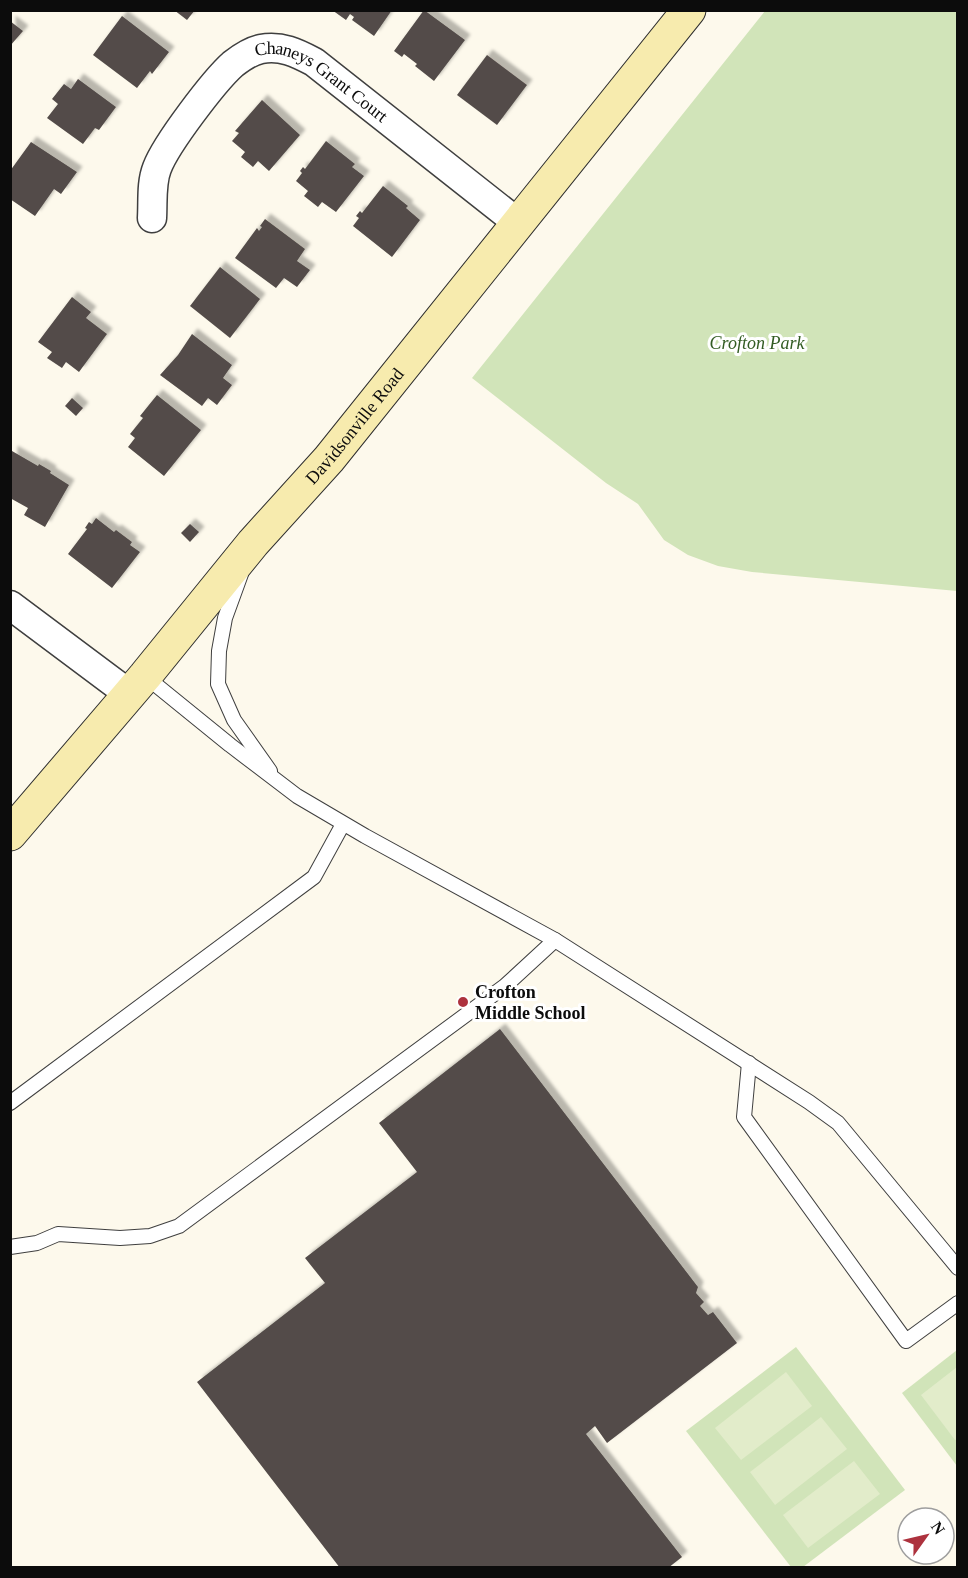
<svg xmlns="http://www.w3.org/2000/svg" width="968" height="1578" font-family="Georgia,serif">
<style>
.green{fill:#d1e4b9}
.pitch{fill:#e2ecca}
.building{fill:#534c49;filter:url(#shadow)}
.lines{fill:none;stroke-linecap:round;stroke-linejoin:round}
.lane-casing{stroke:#3f3f3f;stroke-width:16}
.street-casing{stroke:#3f3f3f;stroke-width:31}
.secondary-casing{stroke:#2e2e2e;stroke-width:35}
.lane{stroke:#fff;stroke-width:14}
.street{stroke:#fff;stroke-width:28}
.secondary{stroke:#f7ebae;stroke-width:33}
.poi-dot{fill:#ad323e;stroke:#fff;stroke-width:2}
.labels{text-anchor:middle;stroke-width:6;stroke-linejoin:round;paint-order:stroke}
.street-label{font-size:18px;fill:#0c0c0c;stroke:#fff}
.park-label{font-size:18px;font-style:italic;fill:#325c23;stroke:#fff}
.poi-label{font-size:18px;font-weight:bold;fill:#0c0c0c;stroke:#fff;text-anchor:start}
</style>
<defs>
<filter id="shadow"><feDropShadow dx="5.5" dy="-5.5" stdDeviation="1.5" flood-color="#0004"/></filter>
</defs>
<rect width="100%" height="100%" fill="#fdf9ec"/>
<g class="green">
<path d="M 765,11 L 957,11 L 957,591 L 752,572 L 718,566 L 688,555 L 664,540 L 638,504 L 606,483 L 472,378 Z"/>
<path d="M 796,1347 L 905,1490 L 803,1567 L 791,1567 L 686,1431 Z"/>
<path d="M 957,1350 L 957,1466 L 902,1393 Z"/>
</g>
<g class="pitch">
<path d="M 957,1367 L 958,1439 L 955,1440 L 921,1395 Z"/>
<path d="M 786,1372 L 812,1406 L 741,1460 L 715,1428 Z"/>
<path d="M 821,1417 L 847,1449 L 775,1505 L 750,1472 Z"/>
<path d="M 854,1461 L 880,1494 L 808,1548 L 783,1515 Z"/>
</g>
<g class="building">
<path d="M 174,10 L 195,10 L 187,20 Z"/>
<path d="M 332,10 L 392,10 L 374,36 L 352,20 L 354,17 L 350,14 L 346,20 Z"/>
<path d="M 424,10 L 465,40 L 434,81 L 415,66 L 417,64 L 404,54 L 402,57 L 394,51 Z"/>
<path d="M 122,16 L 169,52 L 152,74 L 150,71 L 137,88 L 93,55 Z"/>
<path d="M 10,21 L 23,31 L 10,46 Z"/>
<path d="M 487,55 L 527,85 L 497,125 L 457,95 Z"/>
<path d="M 78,79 L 116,107 L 99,130 L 95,128 L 83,144 L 47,118 L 58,104 L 52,99 L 64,84 L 71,89 Z"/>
<path d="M 262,100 L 300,135 L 269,171 L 258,161 L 253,167 L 241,157 L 245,152 L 232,141 L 239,133 L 235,131 Z"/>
<path d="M 326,141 L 355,164 L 352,167 L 364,176 L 336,212 L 322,202 L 318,207 L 304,196 L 308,191 L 296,181 L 302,173 L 300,171 L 303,167 L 305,169 Z"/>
<path d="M 31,142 L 77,172 L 61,194 L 54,189 L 35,216 L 10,199 L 10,171 Z"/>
<path d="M 383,186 L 408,206 L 406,208 L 420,220 L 392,257 L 353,226 L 359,218 L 356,216 L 360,211 L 362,213 Z"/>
<path d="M 265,219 L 305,249 L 297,261 L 310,270 L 297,287 L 284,278 L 276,288 L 235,258 L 257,228 L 259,231 L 262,227 L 260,226 Z"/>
<path d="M 220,267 L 260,299 L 230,338 L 190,306 Z"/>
<path d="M 72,297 L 91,312 L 86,318 L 107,334 L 79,372 L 66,362 L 62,368 L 47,358 L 52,352 L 38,342 Z"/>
<path d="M 192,334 L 232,365 L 223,378 L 232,385 L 217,405 L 208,398 L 202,406 L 160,375 L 178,355 Z"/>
<path d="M 157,395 L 201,430 L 164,476 L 128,447 L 135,438 L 130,434 L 143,418 L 140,416 Z"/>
<path d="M 72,398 L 83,408 L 76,416 L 65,406 Z"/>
<path d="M 12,451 L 38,466 L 39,464 L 51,471 L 50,473 L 69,485 L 45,527 L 24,515 L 28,508 L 10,498 Z"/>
<path d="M 96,518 L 114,532 L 116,530 L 132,542 L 130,545 L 140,552 L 112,588 L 68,554 L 87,529 L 85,528 L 89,522 L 92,524 Z"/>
<path d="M 190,524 L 199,532 L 190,542 L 181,533 Z"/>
<path d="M 500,1029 L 698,1287 L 696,1293 L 704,1302 L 700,1306 L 708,1315 L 713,1312 L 737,1343 L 607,1443 L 595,1426 L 586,1434 L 682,1557 L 668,1568 L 340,1568 L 197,1382 L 325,1283 L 305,1258 L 417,1172 L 379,1123 Z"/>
</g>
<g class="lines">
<defs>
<g id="lane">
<path d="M 241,574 L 225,618 L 219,651 L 218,684 L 234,720 L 270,771"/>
<path d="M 145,676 L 230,745 L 297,796 L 365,836 L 555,940 L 809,1102 L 838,1123 L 958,1268"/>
<path d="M 749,1063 L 744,1117 L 906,1341 L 958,1303"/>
<path d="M 10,1103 L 314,877 L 343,824"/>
<path d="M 10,1247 L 37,1243 L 58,1234 L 120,1238 L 150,1236 L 179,1226 L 505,986 L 555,940"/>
</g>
<g id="street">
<path id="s1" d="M 152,218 C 153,201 151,183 157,168 C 166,144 214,81 233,64 C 242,57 251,51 261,49 C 281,45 297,53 314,62 L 518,223"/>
<path d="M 10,605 L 129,694"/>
</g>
<g id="secondary">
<path id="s2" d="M 10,834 L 145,676 L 253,543 L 329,459 L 689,10"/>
</g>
</defs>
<use href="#lane" class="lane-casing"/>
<use href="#street" class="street-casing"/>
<use href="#secondary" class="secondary-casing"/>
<use href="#lane" class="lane"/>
<use href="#street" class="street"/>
<use href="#secondary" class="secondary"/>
</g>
<circle class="poi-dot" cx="463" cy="1002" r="6"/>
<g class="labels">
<g class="street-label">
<text dy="6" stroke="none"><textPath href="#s1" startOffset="282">Chaneys Grant Court</textPath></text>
<text dy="6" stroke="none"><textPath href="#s2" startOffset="534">Davidsonville Road</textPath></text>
</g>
<g class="park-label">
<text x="757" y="349">Crofton Park</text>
</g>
<g class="poi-label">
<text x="475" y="998">Crofton<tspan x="475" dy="21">Middle School</tspan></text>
</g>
</g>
<rect width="968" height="1578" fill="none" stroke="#0c0c0c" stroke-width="24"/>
<g transform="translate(926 1536) rotate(56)"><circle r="28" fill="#ffffff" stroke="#9e9e9e" stroke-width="1.5"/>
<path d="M0-4.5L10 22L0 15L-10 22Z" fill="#ad323e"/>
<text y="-9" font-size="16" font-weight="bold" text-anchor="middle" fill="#0c0c0c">N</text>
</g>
</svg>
